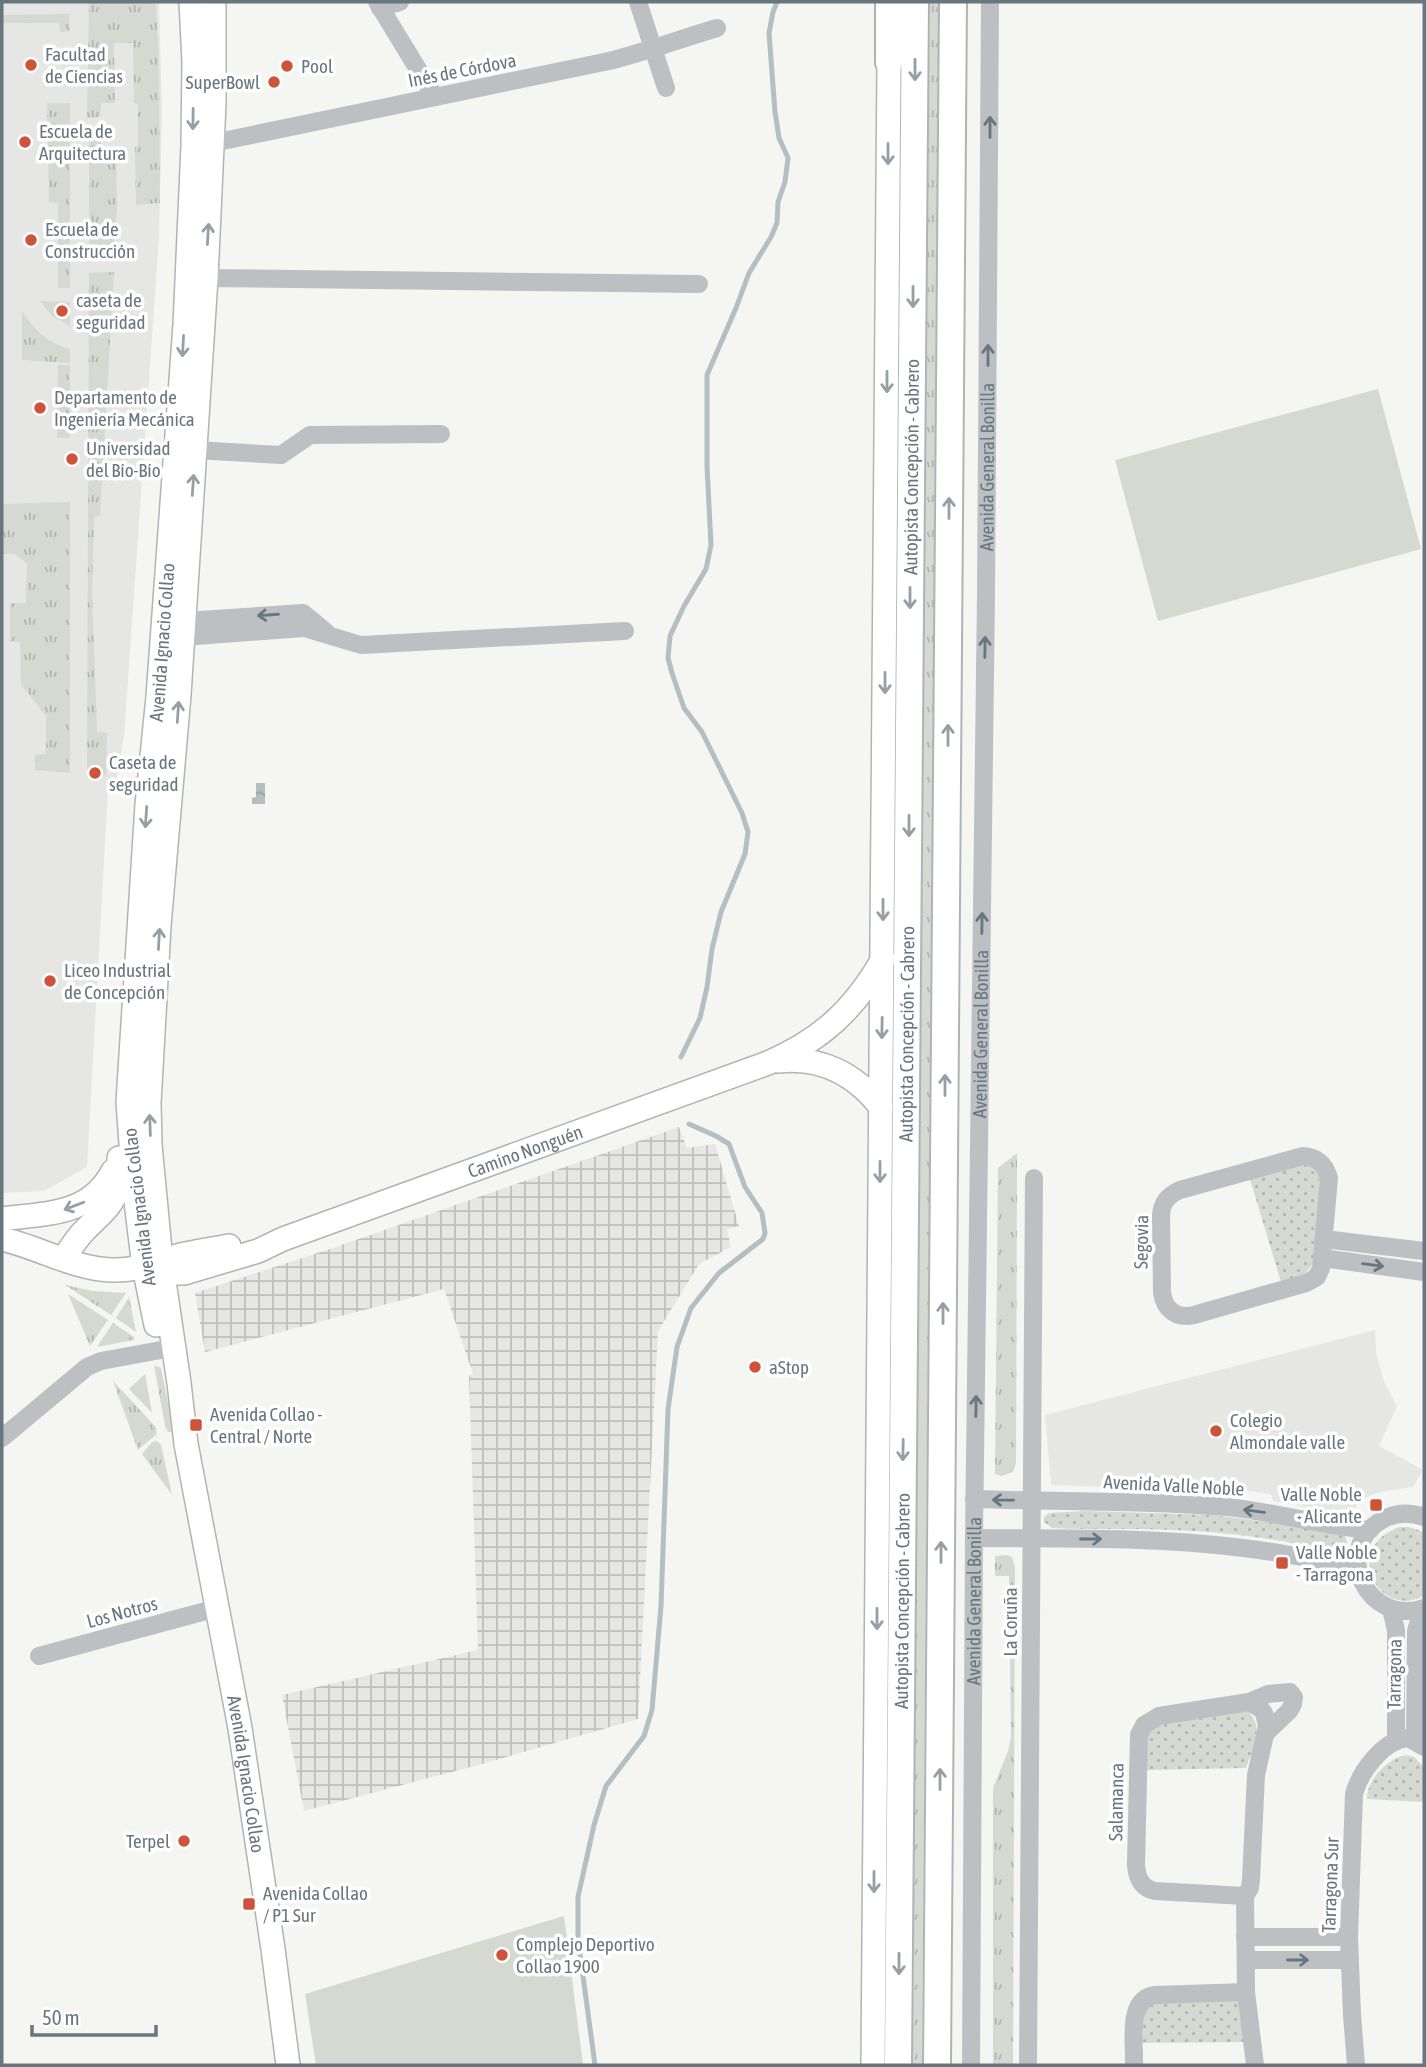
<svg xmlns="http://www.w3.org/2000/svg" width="1426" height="2067" font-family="'Asap Condensed',sans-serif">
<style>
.built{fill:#e6e6e5}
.industrial{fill:url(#industrial-grid)}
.grass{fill:url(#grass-tufts)}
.park{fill:url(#park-dots)}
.pitch{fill:#d5d9d2}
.water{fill:url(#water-waves)}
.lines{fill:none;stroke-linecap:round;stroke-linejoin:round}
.stream{stroke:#b3bfc2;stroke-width:5}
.major-casing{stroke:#b0b4b7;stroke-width:26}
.highway-casing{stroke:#b0b3b6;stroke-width:30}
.minor{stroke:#bcc0c3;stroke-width:18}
.major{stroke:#fff;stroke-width:23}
.highway{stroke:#fff;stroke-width:26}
.oneway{stroke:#959fa5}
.oneway2{stroke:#68767f}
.poi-dot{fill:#cd543a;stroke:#fff;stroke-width:2.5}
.labels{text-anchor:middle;stroke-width:7;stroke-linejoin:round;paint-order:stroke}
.poi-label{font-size:19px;fill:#68767f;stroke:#fff;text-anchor:start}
.street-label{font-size:19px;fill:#68767f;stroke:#fff}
</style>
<defs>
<pattern id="industrial-grid" width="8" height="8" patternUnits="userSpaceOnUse" patternTransform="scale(1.75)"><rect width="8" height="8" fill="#e6e6e5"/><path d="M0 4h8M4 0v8" fill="none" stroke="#bebfbf"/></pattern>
<pattern id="grass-tufts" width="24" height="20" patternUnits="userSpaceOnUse" patternTransform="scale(1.75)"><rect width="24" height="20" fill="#d5d9d2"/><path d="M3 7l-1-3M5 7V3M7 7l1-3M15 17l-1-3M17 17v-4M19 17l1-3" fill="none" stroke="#b1b5b0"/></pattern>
<pattern id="park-dots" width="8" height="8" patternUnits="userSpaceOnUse" patternTransform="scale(1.75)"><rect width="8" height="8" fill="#d5d9d2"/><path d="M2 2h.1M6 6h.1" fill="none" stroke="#b1b5b0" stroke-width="1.8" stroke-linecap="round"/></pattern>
<pattern id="water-waves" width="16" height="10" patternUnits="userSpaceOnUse" patternTransform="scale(1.75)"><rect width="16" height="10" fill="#b3bfc2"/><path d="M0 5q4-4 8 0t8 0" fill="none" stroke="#95a0a3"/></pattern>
</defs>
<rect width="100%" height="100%" fill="#f5f5f2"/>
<g class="built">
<path d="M 2,2 L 159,2 L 162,112 L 159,237 L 124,737 L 115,788 L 108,789 L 87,1167 L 44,1191 L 2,1193 Z"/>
<path d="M 1375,1330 L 1376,1353 L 1384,1382 L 1397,1406 L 1379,1446 L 1423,1470 L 1413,1487 L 1380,1492 L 1369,1496 L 1359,1502 L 1349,1516 L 1274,1501 L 1270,1494 L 1234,1489 L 1134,1482 L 1128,1488 L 1051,1485 L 1045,1415 Z"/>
</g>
<path class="industrial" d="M 679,1127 L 687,1148 L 715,1144 L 739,1226 L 727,1229 L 731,1247 L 699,1264 L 658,1331 L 638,1719 L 482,1764 L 304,1811 L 282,1695 L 478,1650 L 469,1376 L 473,1374 L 444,1289 L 205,1352 L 195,1293 L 333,1248 Z"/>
<g class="grass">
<path d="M 89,2 L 156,2 L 159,65 L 160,203 L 136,205 L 135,147 L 138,146 L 138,104 L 134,103 L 133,43 L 114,43 L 115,103 L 101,103 L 100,117 L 87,118 Z"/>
<path d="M 926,2 L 939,2 L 922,2065 L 910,2065 Z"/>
<path d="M 69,14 L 70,31 L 60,32 L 59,23 L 2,23 L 2,15 Z"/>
<path d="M 47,103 L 70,103 L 70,288 L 58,288 L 58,203 L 49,202 Z"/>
<path d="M 101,133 L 101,147 L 116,147 L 117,206 L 114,255 L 89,255 L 89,134 Z"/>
<path d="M 114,272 L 100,516 L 94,517 L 92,595 L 97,732 L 107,733 L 106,775 L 87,775 L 89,273 Z"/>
<path d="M 40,301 L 70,302 L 70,326 L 52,316 Z"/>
<path d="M 22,311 C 36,332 47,342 70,349 L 70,363 L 22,360 Z"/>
<path d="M 58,365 L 70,365 L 70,438 L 57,438 Z"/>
<path d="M 70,502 L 70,773 L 35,770 L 35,755 L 46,754 L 46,716 L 21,684 L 20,642 L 10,641 L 10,603 L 26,603 L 27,563 L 14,554 L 2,554 L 2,504 Z"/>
<path d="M 1017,1153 L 1016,1463 L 1013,1472 L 1001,1476 L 995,1474 L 998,1168 Z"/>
<path d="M 65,1285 L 93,1291 L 126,1293 L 111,1315 Z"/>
<path d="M 68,1294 L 108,1320 L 90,1346 Z"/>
<path d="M 129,1297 L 136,1332 L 116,1318 Z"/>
<path d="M 113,1323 L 134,1337 L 134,1340 L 97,1347 Z"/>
<path d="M 154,1365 L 161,1368 L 174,1432 L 168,1432 L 165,1426 Z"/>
<path d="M 145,1374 L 152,1413 L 129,1389 Z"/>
<path d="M 113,1381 L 155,1426 L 157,1434 L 138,1450 Z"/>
<path d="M 157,1441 L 161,1445 L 172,1495 L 142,1454 L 152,1442 Z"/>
<path d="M 1008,1555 L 1012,1557 L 1015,1567 L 1013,2065 L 993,2065 L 993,1788 L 1008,1751 L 1011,1737 L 1009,1576 L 995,1576 L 995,1556 Z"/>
</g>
<g class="park">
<path d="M 1306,1163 L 1320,1173 L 1315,1258 C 1310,1275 1296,1278 1281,1282 L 1249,1176 Z"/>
<path d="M 1086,1511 L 1213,1515 L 1281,1524 L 1338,1533 L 1345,1536 L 1347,1542 L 1343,1552 L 1340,1553 C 1286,1540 1231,1532 1175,1530 C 1134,1528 1093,1530 1052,1528 L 1044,1522 L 1044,1517 L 1049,1513 Z"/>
<path d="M 1400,1527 L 1409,1527 L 1424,1532 L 1424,1596 C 1375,1620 1343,1545 1400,1527 Z"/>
<path d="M 1244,1709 C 1267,1723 1253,1748 1246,1768 L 1144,1770 L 1145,1735 L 1152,1726 Z"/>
<path d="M 1406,1755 L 1414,1757 L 1424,1767 L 1424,1802 L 1367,1799 C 1367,1779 1387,1759 1406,1755 Z"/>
<path d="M 1235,1999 L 1241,2003 L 1246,2042 L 1140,2043 L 1146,2003 Z"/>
</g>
<g class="pitch">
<path d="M 1378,389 L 1421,549 L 1158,621 L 1115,460 Z"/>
<path d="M 564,1916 L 583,2065 L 316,2065 L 305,1994 Z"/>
</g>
<path class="water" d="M 256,783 L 265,783 L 265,804 L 252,804 L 252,798 L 256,797 Z"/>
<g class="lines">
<g class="stream">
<path d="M 681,1057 L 700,1018 L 707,987 L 712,949 L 721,912 L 745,854 L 748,832 L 742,813 L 702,732 L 684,708 L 672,673 L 668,658 L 670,636 L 684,606 L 706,569 L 711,545 L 707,466 L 707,375 L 736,308 L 749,273 L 771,237 L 777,223 L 778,202 L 785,182 L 788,158 L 779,138 L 775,112 L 769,33 L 773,12 L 777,2"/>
<path d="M 595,2065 L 578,1939 L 578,1897 L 594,1825 L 606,1786 L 644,1736 L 652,1710 L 661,1606 L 668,1409 L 677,1347 L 691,1308 L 719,1273 L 763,1239 L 765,1233 L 762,1213 L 745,1187 L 729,1144 L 716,1136 L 689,1124"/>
</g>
<defs>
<g id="major">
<path id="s2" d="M 214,2 L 214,103 L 206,278 L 179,695 L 159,926 L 149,1103 L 150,1145 L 161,1261 L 179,1383 L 186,1444 L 240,1728 L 273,1949 L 288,2065"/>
<path d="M 778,1061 C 820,1056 855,1074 881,1107"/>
<path d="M 2,1219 C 46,1213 90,1216 113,1171"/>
<path d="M 2,1239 C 38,1247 74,1269 112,1270 C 139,1271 156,1261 181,1255 C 197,1251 213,1249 229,1246"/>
<path d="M 64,1258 C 70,1249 76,1239 84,1231 C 97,1217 114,1206 118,1186 C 120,1177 119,1167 119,1158"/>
<path id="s3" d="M 148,1269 L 163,1273 L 184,1273 L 258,1251 L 283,1239 L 768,1063 C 821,1040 854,1010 883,959"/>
<path id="s4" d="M 156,1325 L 144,1267 L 134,1185 L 128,1102 L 147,805 L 158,697 L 185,325 L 193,146 L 194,62 L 191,2"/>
<path d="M 873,2065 L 889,62"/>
</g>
<g id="highway">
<path d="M 889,62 L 889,2"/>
<path id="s5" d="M 898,2065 L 915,2"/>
<path d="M 937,2065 L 953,2"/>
</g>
</defs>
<use href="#major" class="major-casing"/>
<use href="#highway" class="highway-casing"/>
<g class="minor">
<path d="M 377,2 L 435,97"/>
<path d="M 638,2 L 666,88"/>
<path d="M 380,8 L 400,2"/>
<path d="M 213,143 L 609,61 C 645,52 680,39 717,28"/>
<path d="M 206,278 L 699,284"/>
<path d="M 195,450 L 281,455 L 310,435 L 441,434"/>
<path d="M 184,621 L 303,613 L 326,632"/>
<path d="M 183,637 L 304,628 L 361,645 L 625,631"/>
<path d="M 1303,1156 C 1317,1157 1325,1164 1329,1178 L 1321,1268 L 1317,1277 L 1306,1283 L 1194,1315 C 1177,1319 1164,1310 1162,1292 L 1161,1215 C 1162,1202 1168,1195 1180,1190 Z"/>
<path d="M 1324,1239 L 1424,1251"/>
<path d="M 1322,1258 L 1424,1272"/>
<path d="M 2,1438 L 87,1367 L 101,1361 L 161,1350"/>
<path d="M 974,1499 C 1058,1502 1143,1500 1227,1507 C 1275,1512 1322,1526 1370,1530"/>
<path d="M 1424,1517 C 1410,1512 1396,1512 1382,1520 C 1331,1549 1367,1627 1424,1608"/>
<path d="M 974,1538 C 1081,1539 1185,1536 1290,1555 C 1312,1559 1338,1561 1358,1570"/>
<path d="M 1391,1609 L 1396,1630 L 1396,1741"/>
<path d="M 39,1656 L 217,1608"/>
<path d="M 1249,1702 L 1260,1708 L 1264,1713 L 1267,1726 L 1256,1775 L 1251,1879 L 1250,1888 L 1245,1896 L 1246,1992 L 1255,2065"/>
<path d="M 1415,1741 L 1416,1631 L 1422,1609"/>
<path d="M 1245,1896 L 1155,1891 C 1142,1888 1137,1879 1136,1865 L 1139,1735 L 1144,1725 L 1159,1716 L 1249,1702 L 1268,1694 L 1290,1692 L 1294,1697 L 1293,1704 L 1289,1711 L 1267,1732"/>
<path d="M 1245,1937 L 1349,1937"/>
<path d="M 1246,1960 L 1350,1960"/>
<path id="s1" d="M 971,2065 L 974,1538 L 986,595 L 990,2"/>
<path d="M 1028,2065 L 1034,1178"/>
<path d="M 1134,2065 C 1135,2043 1126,1999 1155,1995 L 1246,1992"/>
<path d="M 1356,2065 L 1352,2015 L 1349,1937 L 1354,1794 C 1360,1772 1383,1740 1408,1738 L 1424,1747"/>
</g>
<use href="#major" class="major"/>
<use href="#highway" class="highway"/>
</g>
<defs><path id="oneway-shaft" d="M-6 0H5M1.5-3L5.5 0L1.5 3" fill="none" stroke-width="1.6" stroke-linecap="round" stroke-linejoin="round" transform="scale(1.75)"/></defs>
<g class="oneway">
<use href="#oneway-shaft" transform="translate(915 70) rotate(90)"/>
<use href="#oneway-shaft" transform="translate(193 119) rotate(91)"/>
<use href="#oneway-shaft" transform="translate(888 154) rotate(90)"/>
<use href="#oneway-shaft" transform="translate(208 234) rotate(-87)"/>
<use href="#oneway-shaft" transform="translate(913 297) rotate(90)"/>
<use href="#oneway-shaft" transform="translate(183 346) rotate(93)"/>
<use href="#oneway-shaft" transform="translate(887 382) rotate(90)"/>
<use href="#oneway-shaft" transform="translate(193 485) rotate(-86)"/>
<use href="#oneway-shaft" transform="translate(949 508) rotate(-90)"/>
<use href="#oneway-shaft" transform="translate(910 598) rotate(90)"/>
<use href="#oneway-shaft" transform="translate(885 683) rotate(90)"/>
<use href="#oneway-shaft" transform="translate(178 712) rotate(-86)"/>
<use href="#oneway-shaft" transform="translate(948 735) rotate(-90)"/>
<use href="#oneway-shaft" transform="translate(146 817) rotate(94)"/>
<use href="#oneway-shaft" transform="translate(909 826) rotate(90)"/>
<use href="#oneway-shaft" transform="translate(883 910) rotate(90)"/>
<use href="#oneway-shaft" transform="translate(159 939) rotate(-87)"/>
<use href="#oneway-shaft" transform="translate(882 1028) rotate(91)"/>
<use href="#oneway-shaft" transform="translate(945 1085) rotate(-90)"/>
<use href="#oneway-shaft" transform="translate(150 1125) rotate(-92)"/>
<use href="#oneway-shaft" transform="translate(880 1172) rotate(90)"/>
<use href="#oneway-shaft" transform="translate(74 1206) rotate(159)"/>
<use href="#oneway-shaft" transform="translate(943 1313) rotate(-90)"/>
<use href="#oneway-shaft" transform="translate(903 1450) rotate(91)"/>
<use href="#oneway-shaft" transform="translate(941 1552) rotate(-90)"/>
<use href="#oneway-shaft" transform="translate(877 1619) rotate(90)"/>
<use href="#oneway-shaft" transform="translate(940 1779) rotate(-90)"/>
<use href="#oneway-shaft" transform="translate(874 1882) rotate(90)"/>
<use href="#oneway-shaft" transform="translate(899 1964) rotate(90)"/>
</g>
<g class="oneway2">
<use href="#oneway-shaft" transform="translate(990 127) rotate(-90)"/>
<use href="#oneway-shaft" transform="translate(988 355) rotate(-90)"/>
<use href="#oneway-shaft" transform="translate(268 615) rotate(176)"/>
<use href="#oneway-shaft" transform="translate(985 647) rotate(-89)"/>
<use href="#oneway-shaft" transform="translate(982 923) rotate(-89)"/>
<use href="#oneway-shaft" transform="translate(1373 1265) rotate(8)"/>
<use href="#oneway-shaft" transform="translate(976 1406) rotate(-89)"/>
<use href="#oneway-shaft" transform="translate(1003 1500) rotate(-179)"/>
<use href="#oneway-shaft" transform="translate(1254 1511) rotate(-172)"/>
<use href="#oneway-shaft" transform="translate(1091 1539)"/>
<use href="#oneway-shaft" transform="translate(1298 1960)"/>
</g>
<g class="poi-dot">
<circle cx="31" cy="65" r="7"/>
<circle cx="287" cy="66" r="7"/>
<circle cx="274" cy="82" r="7"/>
<circle cx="25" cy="142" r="7"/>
<circle cx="31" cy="240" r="7"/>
<circle cx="62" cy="311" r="7"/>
<circle cx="40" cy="408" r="7"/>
<circle cx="72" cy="459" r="7"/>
<circle cx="95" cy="773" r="7"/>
<circle cx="50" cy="981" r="7"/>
<circle cx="755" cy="1367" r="7"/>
<rect x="189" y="1418" width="14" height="14" rx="3.5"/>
<circle cx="1216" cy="1431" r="7"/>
<rect x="1369" y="1498" width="14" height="14" rx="3.5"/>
<rect x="1275" y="1556" width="14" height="14" rx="3.5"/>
<circle cx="184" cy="1841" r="7"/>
<rect x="242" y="1897" width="14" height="14" rx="3.5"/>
<circle cx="502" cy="1955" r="7"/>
</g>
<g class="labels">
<g class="poi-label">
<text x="45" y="61">Facultad<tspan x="45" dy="22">de Ciencias</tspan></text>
<text x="301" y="73">Pool</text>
<text x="260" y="89" text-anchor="end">SuperBowl</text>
<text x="39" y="138">Escuela de<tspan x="39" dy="22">Arquitectura</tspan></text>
<text x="45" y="236">Escuela de<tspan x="45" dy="22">Construcción</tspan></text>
<text x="76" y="307">caseta de<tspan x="76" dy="22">seguridad</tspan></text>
<text x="54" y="404">Departamento de<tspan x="54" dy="22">Ingeniería Mecánica</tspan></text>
<text x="86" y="455">Universidad<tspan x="86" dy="22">del Bío-Bío</tspan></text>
<text x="109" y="769">Caseta de<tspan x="109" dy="22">seguridad</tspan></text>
<text x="64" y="977">Liceo Industrial<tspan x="64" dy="22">de Concepción</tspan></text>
<text x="769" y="1374">aStop</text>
<text x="210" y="1421">Avenida Collao -<tspan x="210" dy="22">Central / Norte</tspan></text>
<text x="1230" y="1427">Colegio<tspan x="1230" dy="22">Almondale valle</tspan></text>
<text x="1362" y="1501" text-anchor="end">Valle Noble<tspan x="1362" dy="22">- Alicante</tspan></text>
<text x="1296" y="1559">Valle Noble<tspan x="1296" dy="22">- Tarragona</tspan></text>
<text x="170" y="1848" text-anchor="end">Terpel</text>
<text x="263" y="1900">Avenida Collao<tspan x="263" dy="22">/ P1 Sur</tspan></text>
<text x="516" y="1951">Complejo Deportivo<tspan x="516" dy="22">Collao 1900</tspan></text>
</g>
<g class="street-label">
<text transform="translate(462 70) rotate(-11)" y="7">Inés de Córdova</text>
<text dy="7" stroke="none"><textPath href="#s5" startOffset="1598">Autopista Concepción - Cabrero</textPath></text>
<text dy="7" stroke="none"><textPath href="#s1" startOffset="1598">Avenida General Bonilla</textPath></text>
<text dy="7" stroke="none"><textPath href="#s4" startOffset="686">Avenida Ignacio Collao</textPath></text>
<text dy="7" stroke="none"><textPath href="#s5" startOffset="1031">Autopista Concepción - Cabrero</textPath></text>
<text dy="7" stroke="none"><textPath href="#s1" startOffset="1031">Avenida General Bonilla</textPath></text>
<text dy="7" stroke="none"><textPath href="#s3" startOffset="399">Camino Nonguén</textPath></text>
<text transform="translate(139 1207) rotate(-97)" y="7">Avenida Ignacio Collao</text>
<text transform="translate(1141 1242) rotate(-89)" y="7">Segovia</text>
<text transform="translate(1174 1485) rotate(3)" y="7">Avenida Valle Noble</text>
<text dy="7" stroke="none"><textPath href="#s5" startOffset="464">Autopista Concepción - Cabrero</textPath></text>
<text dy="7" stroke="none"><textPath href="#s1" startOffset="464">Avenida General Bonilla</textPath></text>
<text transform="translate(122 1612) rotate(-15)" y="7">Los Notros</text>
<text transform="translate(1010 1622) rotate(-90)" y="7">La Coruña</text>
<text transform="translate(1394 1674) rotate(-89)" y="7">Tarragona</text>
<text dy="7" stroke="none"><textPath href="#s2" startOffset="1782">Avenida Ignacio Collao</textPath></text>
<text transform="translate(1116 1802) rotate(-89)" y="7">Salamanca</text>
<text transform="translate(1330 1885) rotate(-88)" y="7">Tarragona Sur</text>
</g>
</g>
<rect width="1426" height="2067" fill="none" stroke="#68767f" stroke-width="7"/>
<path d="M32 2025v10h124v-10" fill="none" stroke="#68767f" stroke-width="3.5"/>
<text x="42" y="2025" font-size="21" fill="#68767f" stroke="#ffffff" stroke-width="5" paint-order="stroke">50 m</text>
</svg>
